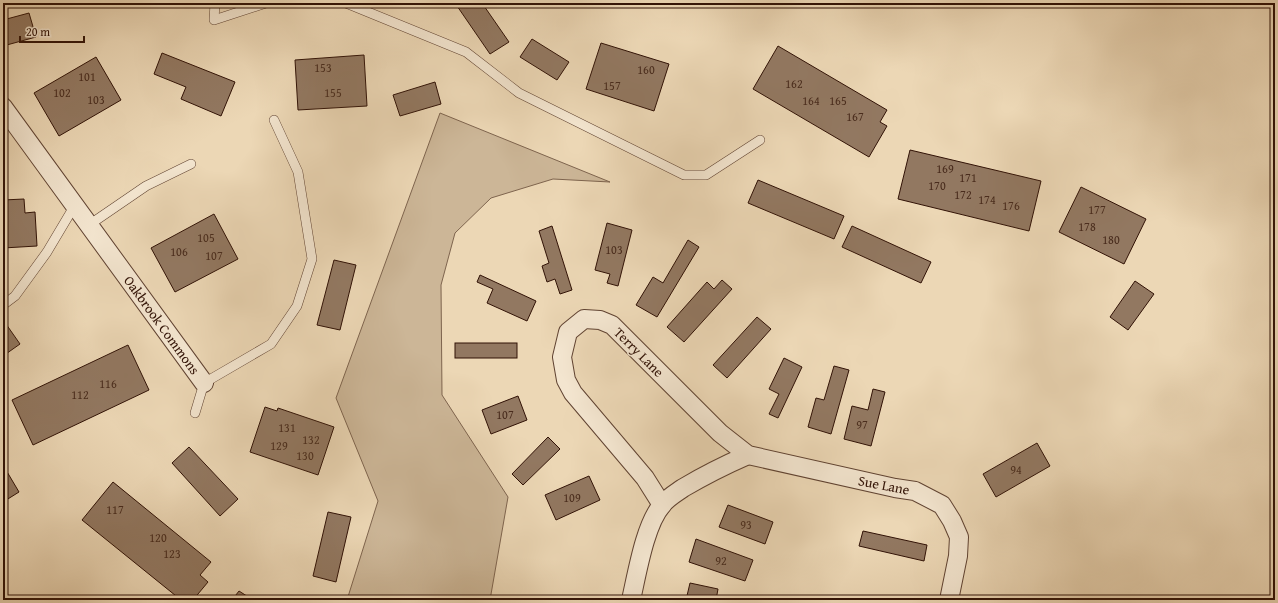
<svg xmlns="http://www.w3.org/2000/svg" width="1278" height="603" font-family="'Gentium Book Plus',serif">
<style>
.green{fill:#ccb697;stroke:#7e644e}
.building{fill:#927861;stroke:#311206}
.lines{fill:none;stroke-linecap:round;stroke-linejoin:round}
.lane-casing{stroke:#604332;stroke-width:10}
.street-casing{stroke:#604332;stroke-width:20}
.lane{stroke:#f3e5cf;stroke-width:9}
.street{stroke:#f3e5cf;stroke-width:18}
.labels{text-anchor:middle;stroke-width:3;stroke-linejoin:round;paint-order:stroke}
.number-label{font-size:12px;fill:#492c1d}
.street-label{font-size:14px;fill:#311206;stroke:#f3e5cf}
</style>
<rect width="100%" height="100%" fill="#ecd7b5"/>
<filter id="stains"><feTurbulence type="fractalNoise" baseFrequency=".005" numOctaves="4"/><feColorMatrix values="0 0 0 0 .2 0 0 0 0 .09 0 0 0 0 .02 0 0 0 .5 -.17"/></filter>
<radialGradient id="worn" r=".72"><stop offset=".6" stop-color="#630" stop-opacity="0"/><stop offset="1" stop-color="#630" stop-opacity=".3"/></radialGradient>
<path class="green" d="M 440,113 L 610,182 L 553,179 L 491,198 L 455,233 L 441,285 L 442,395 L 508,497 L 490,600 L 347,600 L 378,501 L 336,398 Z"/>
<g class="building">
<path d="M 455,3 L 482,3 L 509,42 L 490,54 Z"/>
<path d="M 29,13 L 36,37 L 3,46 L 3,20 Z"/>
<path d="M 532,39 L 569,62 L 557,80 L 520,57 Z"/>
<path d="M 601,43 L 669,64 L 654,111 L 586,89 Z"/>
<path d="M 778,46 L 887,110 L 880,122 L 887,126 L 869,157 L 753,89 Z"/>
<path d="M 162,53 L 235,82 L 221,116 L 181,99 L 186,87 L 154,74 Z"/>
<path d="M 364,55 L 367,106 L 298,110 L 295,60 Z"/>
<path d="M 96,57 L 121,100 L 59,136 L 34,93 Z"/>
<path d="M 435,82 L 441,104 L 400,116 L 393,95 Z"/>
<path d="M 910,150 L 1041,181 L 1029,231 L 898,199 Z"/>
<path d="M 758,180 L 844,216 L 834,239 L 748,203 Z"/>
<path d="M 1081,187 L 1146,219 L 1124,264 L 1059,232 Z"/>
<path d="M 24,199 L 25,213 L 35,212 L 37,246 L 3,248 L 3,200 Z"/>
<path d="M 214,214 L 238,259 L 175,292 L 151,248 Z"/>
<path d="M 607,223 L 632,230 L 618,286 L 607,283 L 610,274 L 595,270 Z"/>
<path d="M 552,226 L 572,290 L 560,294 L 555,279 L 547,282 L 542,266 L 549,263 L 539,231 Z"/>
<path d="M 852,226 L 931,262 L 921,283 L 842,247 Z"/>
<path d="M 688,240 L 699,247 L 657,317 L 636,305 L 653,277 L 663,283 Z"/>
<path d="M 334,260 L 356,265 L 340,330 L 317,325 Z"/>
<path d="M 480,275 L 536,301 L 527,321 L 487,303 L 493,289 L 477,282 Z"/>
<path d="M 722,280 L 732,289 L 684,342 L 667,327 L 707,282 L 714,289 Z"/>
<path d="M 1135,281 L 1154,294 L 1128,330 L 1110,317 Z"/>
<path d="M 757,317 L 771,329 L 727,378 L 713,365 Z"/>
<path d="M 6,324 L 20,344 L 3,356 L 3,326 Z"/>
<rect x="455" y="343" width="62" height="15"/>
<path d="M 128,345 L 149,390 L 33,445 L 12,400 Z"/>
<path d="M 784,358 L 802,367 L 778,418 L 769,414 L 779,394 L 769,389 Z"/>
<path d="M 834,366 L 849,370 L 831,434 L 808,427 L 816,398 L 824,400 Z"/>
<path d="M 873,389 L 885,392 L 871,446 L 844,439 L 852,406 L 868,410 Z"/>
<path d="M 518,396 L 527,420 L 491,434 L 482,410 Z"/>
<path d="M 265,407 L 277,411 L 278,408 L 334,427 L 318,475 L 250,452 Z"/>
<path d="M 548,437 L 560,449 L 523,485 L 512,474 Z"/>
<path d="M 1037,443 L 1050,466 L 996,497 L 983,474 Z"/>
<path d="M 189,447 L 238,499 L 220,516 L 172,463 Z"/>
<path d="M 3,465 L 19,492 L 3,502 Z"/>
<path d="M 589,476 L 600,500 L 556,520 L 545,495 Z"/>
<path d="M 113,482 L 211,562 L 200,575 L 208,582 L 193,600 L 181,600 L 82,520 Z"/>
<path d="M 728,505 L 773,522 L 765,544 L 719,527 Z"/>
<path d="M 328,512 L 351,517 L 336,582 L 313,576 Z"/>
<path d="M 863,531 L 927,545 L 924,561 L 859,546 Z"/>
<path d="M 696,539 L 753,560 L 745,581 L 689,562 Z"/>
<path d="M 690,583 L 718,589 L 716,600 L 686,600 Z"/>
<path d="M 239,591 L 253,600 L 232,600 Z"/>
</g>
<g class="lines">
<defs>
<g id="lane">
<path d="M 215,3 L 214,20 L 266,3"/>
<path d="M 346,3 L 466,52 L 519,93 L 684,175 L 706,175 L 760,140"/>
<path d="M 89,225 L 146,186 L 191,164"/>
<path d="M 3,305 L 15,296 L 47,252 L 75,205"/>
<path d="M 195,413 L 204,383 L 271,344 L 297,306 L 312,259 L 298,172 L 274,120"/>
</g>
<g id="street">
<path d="M 3,107 L 204,383"/>
<path d="M 662,505 L 645,478 L 573,393 L 566,380 L 562,357 L 568,332 L 584,319 L 600,320 L 612,325 L 720,433 L 748,455 L 895,488 L 915,491 L 942,505 L 952,521 L 959,537 L 958,556 L 949,600"/>
<path d="M 631,600 C 637,574 645,524 662,505 C 667,498 676,493 683,488 C 705,475 725,465 748,455"/>
</g>
</defs>
<use href="#lane" class="lane-casing"/>
<use href="#street" class="street-casing"/>
<use href="#lane" class="lane"/>
<use href="#street" class="street"/>
</g>
<g class="labels">
<g class="number-label">
<text x="323" y="72">153</text>
<text x="646" y="74">160</text>
<text x="87" y="81">101</text>
<text x="794" y="88">162</text>
<text x="612" y="90">157</text>
<text x="62" y="97">102</text>
<text x="333" y="97">155</text>
<text x="96" y="104">103</text>
<text x="811" y="105">164</text>
<text x="838" y="105">165</text>
<text x="855" y="121">167</text>
<text x="945" y="173">169</text>
<text x="968" y="182">171</text>
<text x="937" y="190">170</text>
<text x="963" y="199">172</text>
<text x="987" y="204">174</text>
<text x="1011" y="210">176</text>
<text x="1097" y="214">177</text>
<text x="1087" y="231">178</text>
<text x="206" y="242">105</text>
<text x="1111" y="244">180</text>
<text x="614" y="254">103</text>
<text x="179" y="256">106</text>
<text x="214" y="260">107</text>
<text x="108" y="388">116</text>
<text x="80" y="399">112</text>
<text x="505" y="419">107</text>
<text x="862" y="429">97</text>
<text x="287" y="432">131</text>
<text x="311" y="444">132</text>
<text x="279" y="450">129</text>
<text x="305" y="460">130</text>
<text x="1016" y="474">94</text>
<text x="572" y="502">109</text>
<text x="115" y="514">117</text>
<text x="746" y="529">93</text>
<text x="158" y="542">120</text>
<text x="172" y="558">123</text>
<text x="721" y="565">92</text>
</g>
<g class="street-label">
<text transform="translate(162 325) rotate(54)" y="5">Oakbrook Commons</text>
<text transform="translate(639 352) rotate(45)" y="5">Terry Lane</text>
<text transform="translate(884 485) rotate(11)" y="5">Sue Lane</text>
</g>
</g>
<rect width="1278" height="603" fill="none" stroke="#ecd7b5" stroke-width="16"/>
<rect x="4" y="4" width="1270" height="595" fill="none" stroke="#311206" stroke-width="2"/>
<rect x="8" y="8" width="1262" height="587" fill="none" stroke="#311206"/>
<path d="M20 36v6h64v-6" fill="none" stroke="#311206" stroke-width="2"/>
<text x="26" y="36" font-size="12" fill="#311206" stroke="#f3e5cf" stroke-width="3" paint-order="stroke">20 m</text>
<rect width="100%" height="100%" filter="url(#stains)"/>
<rect width="100%" height="100%" fill="url(#worn)"/>
</svg>
